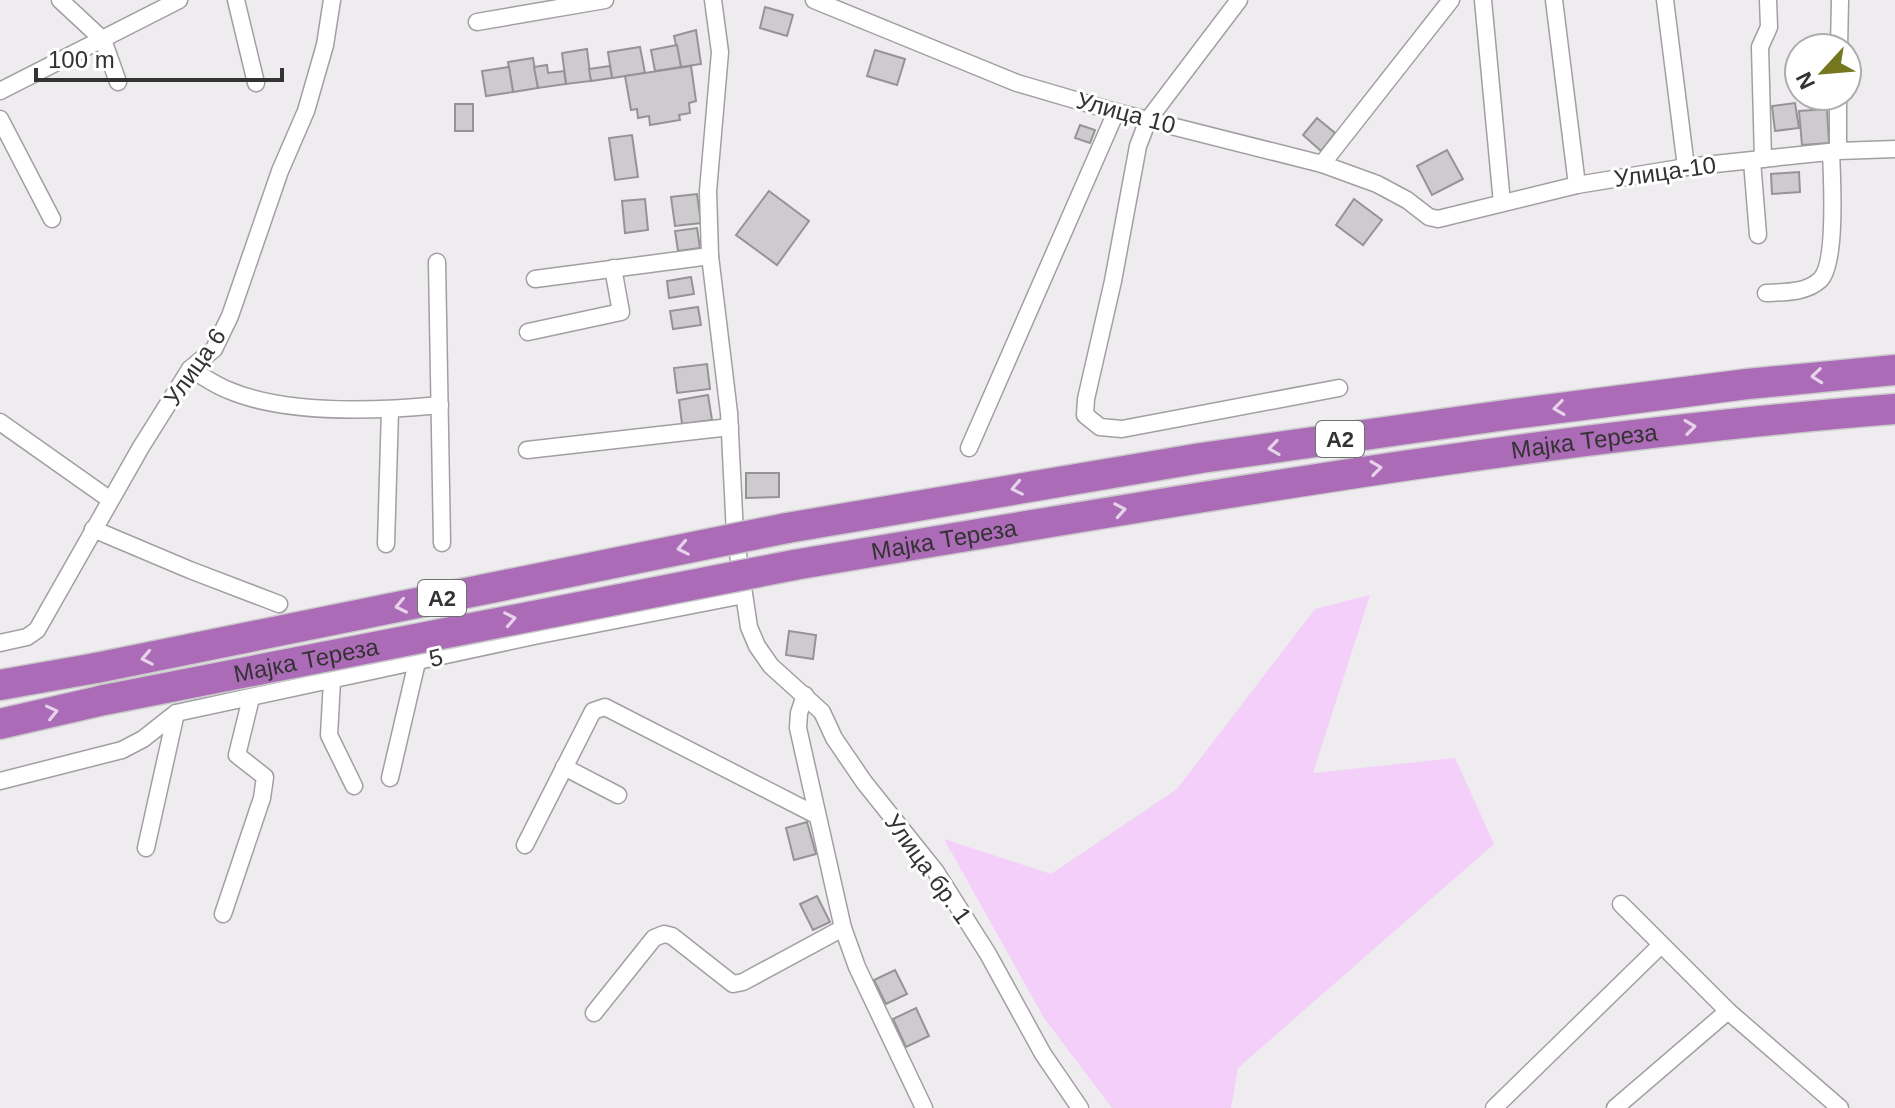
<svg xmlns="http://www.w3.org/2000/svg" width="1895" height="1108" font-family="Arial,sans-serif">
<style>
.green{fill:#f3cffa}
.building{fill:#cdcbce;stroke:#959395;stroke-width:2}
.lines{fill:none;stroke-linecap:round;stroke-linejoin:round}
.minor-casing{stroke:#a29fa2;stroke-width:19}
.motorway-casing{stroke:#cacaca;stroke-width:33}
.minor{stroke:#fff;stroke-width:16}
.motorway{stroke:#ab6bb7;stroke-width:30}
.motorway-bridge-casing{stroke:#cacaca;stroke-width:33;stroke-linecap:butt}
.motorway-bridge{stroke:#ab6bb7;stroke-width:30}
.oneway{stroke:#e6d3e9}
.labels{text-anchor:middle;stroke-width:6;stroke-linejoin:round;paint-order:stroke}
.shield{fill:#fff;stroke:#717071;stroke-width:2}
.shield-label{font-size:22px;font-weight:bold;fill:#343334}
.street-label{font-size:24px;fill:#343334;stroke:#fff}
</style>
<rect width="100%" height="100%" fill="#efecef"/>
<path class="green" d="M 1370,595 L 1313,773 L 1455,758 L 1494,844 L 1238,1068 L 1231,1108 L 1112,1108 L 1044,1018 L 944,839 L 1051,874 L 1177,789 L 1315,609 Z"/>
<g class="building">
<path d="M 765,7 L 793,15 L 787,36 L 760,28 Z"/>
<path d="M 696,30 L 701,64 L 681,67 L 674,36 Z"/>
<path d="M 677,45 L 681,67 L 655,71 L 651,50 Z"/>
<path d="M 640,47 L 645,73 L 612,78 L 608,52 Z"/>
<path d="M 587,49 L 591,81 L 566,84 L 562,53 Z"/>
<path d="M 875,50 L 905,59 L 897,85 L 867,76 Z"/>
<path d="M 533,58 L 538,88 L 513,92 L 508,62 Z"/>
<path d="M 547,65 L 548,73 L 564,71 L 566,84 L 538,88 L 534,67 Z"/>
<path d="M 610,66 L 612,78 L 591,81 L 589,69 Z"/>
<path d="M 691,66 L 696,101 L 689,103 L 690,113 L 679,115 L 680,120 L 650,125 L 649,116 L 638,118 L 637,109 L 631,110 L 625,76 Z"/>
<path d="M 509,67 L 513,92 L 486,96 L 482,71 Z"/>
<path d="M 1795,103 L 1799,128 L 1775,131 L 1772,106 Z"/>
<rect x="455" y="104" width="18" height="27"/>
<path d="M 1827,109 L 1829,143 L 1802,145 L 1799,111 Z"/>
<path d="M 1317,118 L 1335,133 L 1321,151 L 1303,135 Z"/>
<path d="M 1080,125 L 1095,130 L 1090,143 L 1075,138 Z"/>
<path d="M 632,135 L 638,177 L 615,180 L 609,138 Z"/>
<path d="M 1447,150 L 1463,179 L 1432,195 L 1417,166 Z"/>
<path d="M 1799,172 L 1800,192 L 1772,194 L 1771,174 Z"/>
<path d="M 769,191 L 809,221 L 777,265 L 736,235 Z"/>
<path d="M 697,194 L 701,223 L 675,226 L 671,197 Z"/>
<path d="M 645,199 L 648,230 L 625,233 L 622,201 Z"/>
<path d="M 1354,199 L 1382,220 L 1363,245 L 1336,225 Z"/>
<path d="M 697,228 L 700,248 L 678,251 L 675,231 Z"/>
<path d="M 691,277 L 694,294 L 669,298 L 667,281 Z"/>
<path d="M 698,307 L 701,325 L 673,329 L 670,311 Z"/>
<path d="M 707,364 L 710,389 L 677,393 L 674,368 Z"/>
<path d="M 708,395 L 712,420 L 682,424 L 679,400 Z"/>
<path d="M 746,473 L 779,473 L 779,497 L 746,498 Z"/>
<path d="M 789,631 L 816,635 L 813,659 L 786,655 Z"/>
<path d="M 807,822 L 816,854 L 794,860 L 786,828 Z"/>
<path d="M 817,896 L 830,922 L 813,930 L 800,904 Z"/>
<path d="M 895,970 L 907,994 L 886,1004 L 874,980 Z"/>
<path d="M 916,1008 L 929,1036 L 906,1047 L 893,1019 Z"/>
</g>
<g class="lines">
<defs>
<g id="minor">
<path d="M 60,0 L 103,40 L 118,82"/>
<path d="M 236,0 L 256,83"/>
<path d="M 713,0 L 720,52 L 708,191 L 710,256 L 729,413 L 735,534 L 749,627 L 757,646 L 771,666 L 822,712 L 834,738 L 864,782 L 936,872 L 988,954 L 1043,1054 L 1080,1108"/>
<path d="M 814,0 L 1017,83 L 1116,112 L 1322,164 L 1377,184 L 1407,200 L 1429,217 L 1438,219 L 1577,185 L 1686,167 L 1838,151 L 1895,149"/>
<path d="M 1239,0 L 1148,120 L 1138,146 L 1113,281 L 1086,399 L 1085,415 L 1100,427 L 1122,429 L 1339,388"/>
<path d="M 1483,0 L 1502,203"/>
<path d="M 1554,0 L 1577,185"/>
<path d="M 1665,0 L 1686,167"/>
<path d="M 477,22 L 605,0"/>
<path d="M 1839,48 L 1840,0"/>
<path d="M 0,91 L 179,0"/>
<path d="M 0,119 L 52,219"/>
<path d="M 1838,151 L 1838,96"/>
<path d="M 1763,159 L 1760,47 L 1769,27 L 1768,0"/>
<path d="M 1752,161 L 1758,235"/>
<path d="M 1322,164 L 1451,0"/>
<path d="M 437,262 L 442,543"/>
<path d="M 535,279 L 710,256"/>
<path d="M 1766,293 C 1784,292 1806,293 1820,280 C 1837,264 1832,177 1831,152"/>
<path d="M 528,332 L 621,312 L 613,268"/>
<path d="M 190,369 C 203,376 215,385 228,390 C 286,415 378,411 440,405"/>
<path d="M 0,422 L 109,499"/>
<path d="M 969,448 L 1116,112"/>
<path d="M 527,450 L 730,427"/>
<path d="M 93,529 L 190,570 L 279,604"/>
<path d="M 386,544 L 390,410"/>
<path d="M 0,643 L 27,637 L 37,630 L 141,447 L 190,369 L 214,349 L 230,316 L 280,171 L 306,111 L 325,45 L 332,0"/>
<path d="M 332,681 L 329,735 L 354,786"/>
<path d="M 805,695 L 799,713 L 798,728 L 843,928 L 857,967 L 924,1108"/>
<path d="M 564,767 L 618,795"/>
<path d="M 390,778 L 417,662"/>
<path d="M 0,781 L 122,750 L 143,739 L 176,713 L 534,636 L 744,595"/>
<path d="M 525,845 L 593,711 L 605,707 L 816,815"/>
<path d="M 146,848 L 176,713"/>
<path d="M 1621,904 L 1728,1011 L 1840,1108"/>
<path d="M 223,914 L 262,798 L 265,777 L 237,755 L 251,698"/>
<path d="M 594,1013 L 654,938 L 664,934 L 672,936 L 733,984 L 743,982 L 843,928"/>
<path d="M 1494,1108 L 1661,945"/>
<path d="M 1615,1108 L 1728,1011"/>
</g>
<g id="motorway">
<path d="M 787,528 L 1201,458 L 1513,414 L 1747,384 L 1895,370"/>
<path id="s1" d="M 794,565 C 1161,504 1523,438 1895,409"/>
<path d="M 0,685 L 96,668"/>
<path d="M 0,724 L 104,700"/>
</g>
</defs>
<use href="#minor" class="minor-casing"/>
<use href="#motorway" class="motorway-casing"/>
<use href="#minor" class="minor"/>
<use href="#motorway" class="motorway"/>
<defs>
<g id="motorway-bridge">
<path d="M 96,668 L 787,528"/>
<path id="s2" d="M 104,700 L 794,565"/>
</g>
</defs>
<use href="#motorway-bridge" class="motorway-bridge-casing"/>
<use href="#motorway-bridge" class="motorway-bridge"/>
</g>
<defs><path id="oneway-chevron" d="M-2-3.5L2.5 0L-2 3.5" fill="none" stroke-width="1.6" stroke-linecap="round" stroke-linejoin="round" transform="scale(2)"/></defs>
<g class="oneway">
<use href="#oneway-chevron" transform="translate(1817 376) rotate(174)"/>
<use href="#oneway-chevron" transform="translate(1559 408) rotate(173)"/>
<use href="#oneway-chevron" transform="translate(1690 427) rotate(-7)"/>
<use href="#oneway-chevron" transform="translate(1274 448) rotate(172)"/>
<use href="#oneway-chevron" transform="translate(1376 468) rotate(-8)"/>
<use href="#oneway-chevron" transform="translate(1017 488) rotate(169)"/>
<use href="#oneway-chevron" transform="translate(1120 510) rotate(-10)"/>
<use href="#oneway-chevron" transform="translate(683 548) rotate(169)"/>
<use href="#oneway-chevron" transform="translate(401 606) rotate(168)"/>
<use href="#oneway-chevron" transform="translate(510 619) rotate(-11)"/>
<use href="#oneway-chevron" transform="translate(147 658) rotate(169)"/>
<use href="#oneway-chevron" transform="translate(52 712) rotate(-13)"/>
</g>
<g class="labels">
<g class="shield">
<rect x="1316" y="421" width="48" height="36" rx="6"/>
<rect x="418" y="580" width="48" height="36" rx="6"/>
</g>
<g class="shield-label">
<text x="1340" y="447">A2</text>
<text x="442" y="606">A2</text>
</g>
<g class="street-label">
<text transform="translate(1126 113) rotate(15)" y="8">Улица 10</text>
<text transform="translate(1665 172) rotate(-8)" y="8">Улица-10</text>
<text transform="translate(195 367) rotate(-55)" y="8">Улица 6</text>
<text dy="8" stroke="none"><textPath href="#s1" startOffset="800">Мајка Тереза</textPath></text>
<text dy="8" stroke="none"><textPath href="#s1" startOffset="152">Мајка Тереза</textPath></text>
<text transform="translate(436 658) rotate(-13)" y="8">5</text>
<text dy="8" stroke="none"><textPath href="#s2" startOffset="206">Мајка Тереза</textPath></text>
<text transform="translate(928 869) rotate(54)" y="8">Улица бр. 1</text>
</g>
</g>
<g transform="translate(1823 72) rotate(244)"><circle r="38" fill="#ffffff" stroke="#aeadae" stroke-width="2"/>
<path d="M0-6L14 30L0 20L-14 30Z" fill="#75771f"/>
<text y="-12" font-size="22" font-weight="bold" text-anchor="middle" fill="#343334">N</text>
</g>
<path d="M36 68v12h246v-12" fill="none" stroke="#343334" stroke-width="4"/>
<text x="48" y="68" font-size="24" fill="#343334" stroke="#ffffff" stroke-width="6" paint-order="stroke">100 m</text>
</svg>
